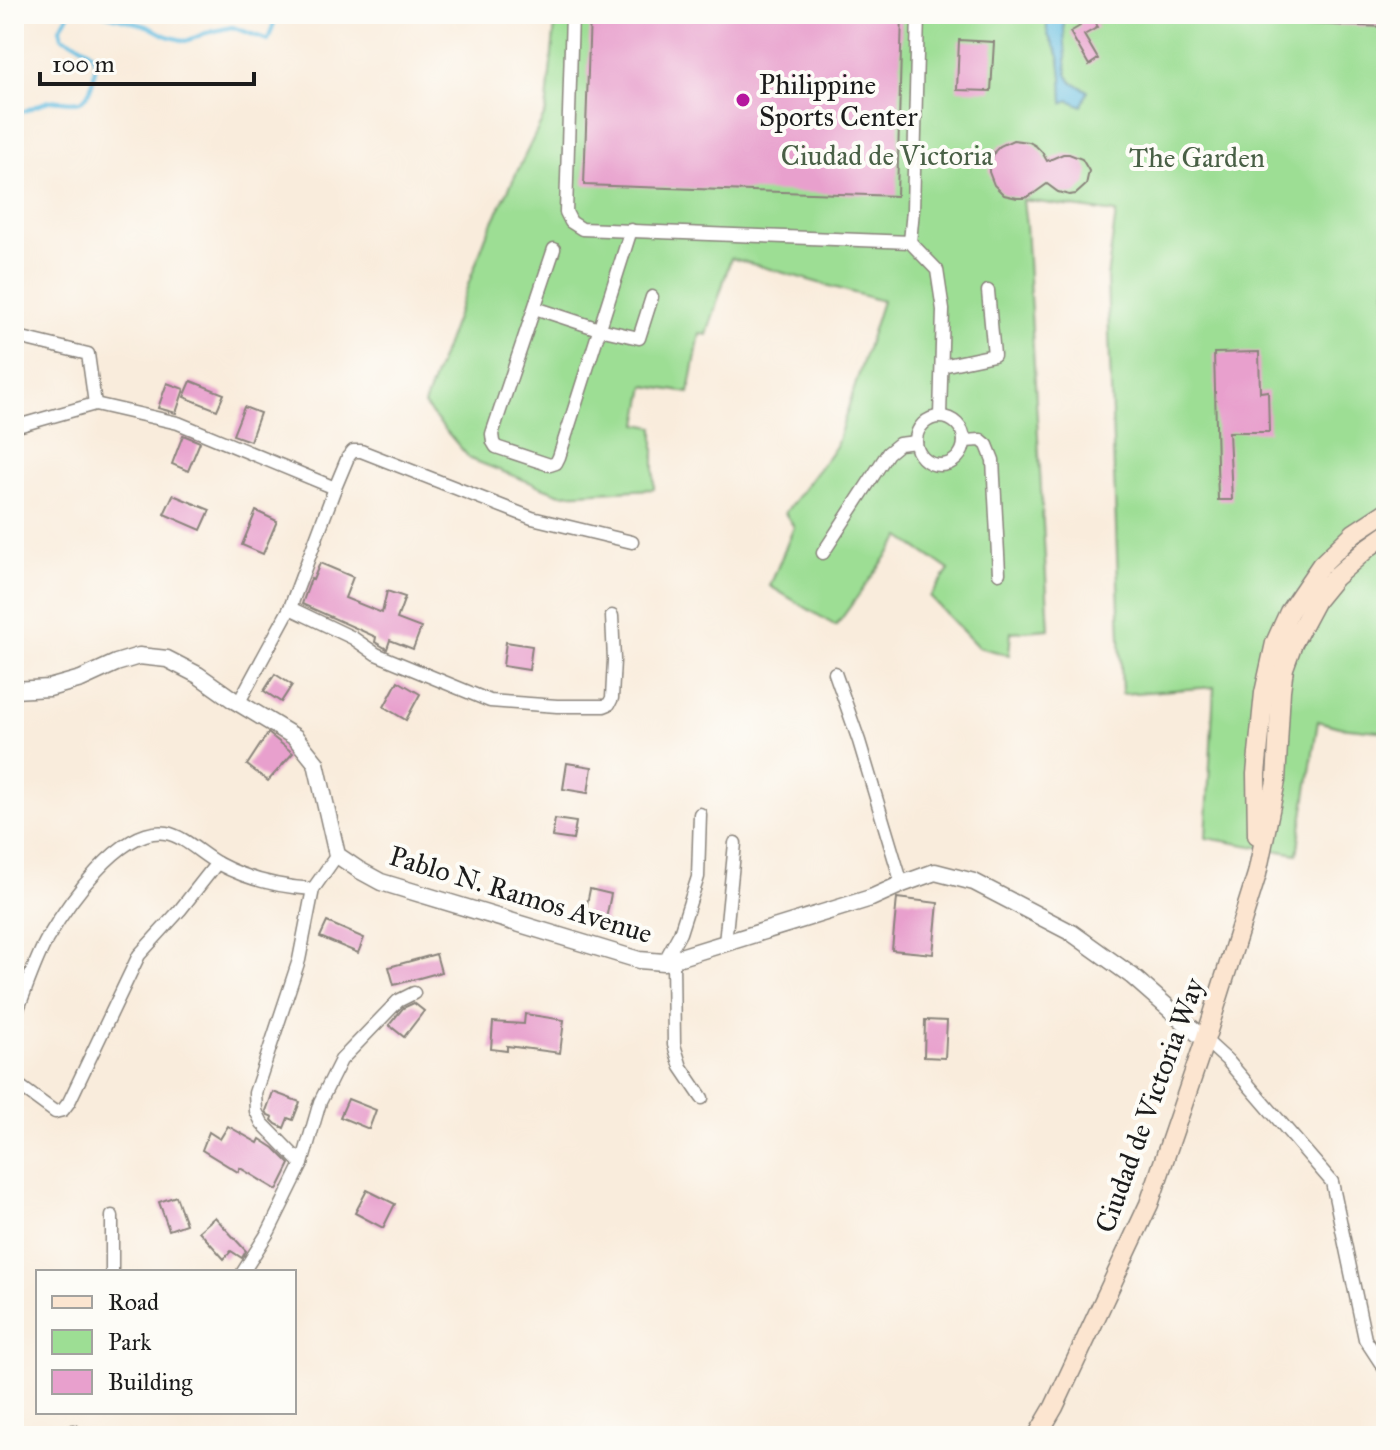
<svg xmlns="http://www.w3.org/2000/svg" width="1400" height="1450" font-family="'IM FELL Great Primer',serif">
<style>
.green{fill:#9dde94;stroke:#5c7d58;stroke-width:2}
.water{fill:#64bee1;stroke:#406d7e;stroke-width:2}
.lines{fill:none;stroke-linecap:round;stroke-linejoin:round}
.stream{stroke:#64bee1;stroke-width:4}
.building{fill:#e8a0cd}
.minor-casing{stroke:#8a847c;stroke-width:15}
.tertiary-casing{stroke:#8a847c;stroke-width:19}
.secondary-casing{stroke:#8a847c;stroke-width:21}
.minor{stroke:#fff;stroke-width:12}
.tertiary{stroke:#fff;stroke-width:16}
.secondary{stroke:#fce5d0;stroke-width:18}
.poi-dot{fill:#b5179e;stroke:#fdfcf7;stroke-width:3}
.labels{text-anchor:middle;stroke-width:8;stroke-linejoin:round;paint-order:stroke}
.poi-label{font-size:28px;fill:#1c1c1c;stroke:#fdfcf7;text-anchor:start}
.park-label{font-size:28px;fill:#496046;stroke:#fdfcf7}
.street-label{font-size:28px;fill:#1c1c1c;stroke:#fdfcf7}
</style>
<rect width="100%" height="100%" fill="#fdfcf7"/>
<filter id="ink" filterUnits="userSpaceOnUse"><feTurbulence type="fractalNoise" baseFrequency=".0125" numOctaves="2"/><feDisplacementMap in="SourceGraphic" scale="16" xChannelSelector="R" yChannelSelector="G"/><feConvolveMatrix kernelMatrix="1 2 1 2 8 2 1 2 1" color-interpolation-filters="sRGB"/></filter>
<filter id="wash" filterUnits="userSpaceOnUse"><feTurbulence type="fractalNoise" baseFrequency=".006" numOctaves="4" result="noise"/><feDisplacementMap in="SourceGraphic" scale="32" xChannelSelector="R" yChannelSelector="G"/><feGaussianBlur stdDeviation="1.8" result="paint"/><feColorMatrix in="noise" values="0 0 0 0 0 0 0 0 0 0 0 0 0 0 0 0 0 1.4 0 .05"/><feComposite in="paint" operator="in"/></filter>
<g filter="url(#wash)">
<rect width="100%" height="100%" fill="#f9ecdc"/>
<path class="green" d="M 556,14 L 1386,14 L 1386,732 L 1339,727 L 1318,721 L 1297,854 L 1206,838 L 1214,687 L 1122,694 L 1107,278 L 1116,213 L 1023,200 L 1026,225 L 1049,629 L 1011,632 L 1009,655 L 978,647 L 930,597 L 949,570 L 901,537 L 836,626 L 770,586 L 794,527 L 785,513 L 836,446 L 882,301 L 731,258 L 707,335 L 700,333 L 689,393 L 645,386 L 638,424 L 654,427 L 654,489 L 560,494 L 470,459 L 424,405 L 486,236 L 546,112 Z"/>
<path class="water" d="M 1049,14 L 1063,14 L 1067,74 L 1071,81 L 1088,91 L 1082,106 L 1069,100 L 1063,103 C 1062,89 1063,71 1059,57 C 1053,37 1042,39 1049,14 Z"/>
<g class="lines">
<g class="stream">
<path d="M 104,14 L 147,26 L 167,36 L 186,41 L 206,33 L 232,27 L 268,40 L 274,23 L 272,14"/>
<path d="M 14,115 C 26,111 37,105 49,101 C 59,99 71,104 80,101 C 92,97 98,66 93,56 C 88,46 72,41 62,37 L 60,28 L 69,14"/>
</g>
</g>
<g id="blocks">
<g class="building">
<path d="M 590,14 L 902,14 L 897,196 L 584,185 Z"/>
<path d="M 1073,14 L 1091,14 L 1098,27 L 1084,35 L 1098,59 L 1089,65 L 1070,32 L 1080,26 Z"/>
<path d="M 1306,14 L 1386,14 L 1386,27 L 1306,24 Z"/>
<path d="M 959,40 L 994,42 L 991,91 L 957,90 Z"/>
<path d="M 1013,140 L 1029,142 L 1036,146 L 1042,152 L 1047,161 L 1063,154 L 1069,154 L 1082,159 L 1089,171 L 1086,185 L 1076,194 L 1069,195 L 1058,192 L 1047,184 L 1033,194 L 1025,198 L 1017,198 L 1004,195 L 994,185 L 989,172 L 989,165 L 995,151 L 1000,146 Z"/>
<path d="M 1259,352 L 1260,392 L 1268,391 L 1269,432 L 1229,432 L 1232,500 L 1218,500 L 1214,353 Z"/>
<path d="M 191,381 L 224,394 L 217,410 L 184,397 Z"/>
<path d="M 167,383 L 184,389 L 176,413 L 158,408 Z"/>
<path d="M 244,407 L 260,413 L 250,441 L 233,435 Z"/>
<path d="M 183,435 L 200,442 L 188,471 L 172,464 Z"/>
<path d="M 173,495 L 210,510 L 201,530 L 164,514 Z"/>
<path d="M 256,511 L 277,521 L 263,554 L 242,545 Z"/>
<path d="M 320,563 L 353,577 L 345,598 L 382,613 L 387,591 L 405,597 L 397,619 L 421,628 L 413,649 L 390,640 L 387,649 L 375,642 L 376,637 L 302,604 L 311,579 L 313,580 Z"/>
<path d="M 506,642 L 532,646 L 529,670 L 503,666 Z"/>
<path d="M 275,674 L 292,685 L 281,702 L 264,691 Z"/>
<path d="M 398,681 L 420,694 L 406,720 L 384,707 Z"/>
<path d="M 268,733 L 293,753 L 268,781 L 247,765 Z"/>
<path d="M 567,763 L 592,767 L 588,793 L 563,789 Z"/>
<path d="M 555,819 L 576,822 L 573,840 L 552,837 Z"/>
<path d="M 590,889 L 611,894 L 605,924 L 584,919 Z"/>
<path d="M 897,898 L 938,903 L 933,954 L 892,950 Z"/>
<path d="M 327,922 L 364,938 L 358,953 L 320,937 Z"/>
<path d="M 436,954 L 441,972 L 394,985 L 389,967 Z"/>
<path d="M 414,1003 L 424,1011 L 404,1037 L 389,1025 L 403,1008 Z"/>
<path d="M 525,1014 L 564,1020 L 560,1053 L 507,1046 L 507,1051 L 491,1049 L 493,1022 L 524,1024 Z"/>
<path d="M 925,1020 L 947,1021 L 945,1058 L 924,1057 Z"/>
<path d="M 273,1092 L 300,1102 L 293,1120 L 288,1118 L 284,1128 L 276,1124 L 272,1120 L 273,1117 L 268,1115 L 266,1111 Z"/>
<path d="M 348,1099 L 376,1110 L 369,1129 L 340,1117 Z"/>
<path d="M 228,1126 L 258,1143 L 260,1139 L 274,1148 L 290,1164 L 277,1190 L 240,1168 L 238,1172 L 202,1150 L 209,1132 L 220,1139 Z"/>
<path d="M 367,1190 L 395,1204 L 383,1228 L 355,1213 Z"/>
<path d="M 176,1196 L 186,1224 L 169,1230 L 159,1202 Z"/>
<path d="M 215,1217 L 246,1251 L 242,1258 L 231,1251 L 224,1259 L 199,1231 Z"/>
</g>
</g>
</g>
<g filter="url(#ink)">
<use href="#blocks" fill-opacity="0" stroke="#8a847c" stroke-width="2"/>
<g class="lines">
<defs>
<g id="minor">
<path d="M 572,14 L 566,212 L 571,222 L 582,229 L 910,242 L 913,210 L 918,14"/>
<path d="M 910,242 L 937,270 L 943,310 L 940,416"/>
<path d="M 554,249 L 492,434 L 493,442 L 496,447 L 550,465 L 556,463 L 559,457 L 631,230"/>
<path d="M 535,308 L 599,329 L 639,338 L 652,297"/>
<path d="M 14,336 L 88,354 L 95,404"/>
<path d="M 942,366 L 994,355 L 988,291"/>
<circle cx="940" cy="441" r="24"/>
<path d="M 14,427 L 95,404 L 178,423 L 335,488"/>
<path d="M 964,441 L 981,440 L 987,445 L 993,460 L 999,573"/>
<path d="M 823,553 L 888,453 L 899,444 L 916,442"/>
<path d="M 290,608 L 353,638 L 376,654 L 490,701 L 557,706 L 604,706 L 609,704 L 612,698 L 614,660 L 612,616"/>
<path d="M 835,673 L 859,741 L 902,884"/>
<path d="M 239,702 L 290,608 L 335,488 L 348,457 L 353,451 L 361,451 L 532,518 L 632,542"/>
<path d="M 725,943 L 735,843"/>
<path d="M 673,959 L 674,1045 L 681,1067 L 702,1098"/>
<path d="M 664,962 L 680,933 L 698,877 L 700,814"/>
<path d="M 14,1018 C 25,993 34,962 47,939 C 67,905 120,826 166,833 C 184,836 202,855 219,864 C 247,879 281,887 313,889"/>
<path d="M 1205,1040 L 1227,1060 L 1332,1182 L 1365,1339 L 1386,1371"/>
<path d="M 14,1082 L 55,1112 L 63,1110 L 69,1102 L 139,955 L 180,910 L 217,863"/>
<path d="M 302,1164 L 262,1123 L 256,1111 L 255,1093 L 299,960 L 313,889 L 337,855"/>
<path d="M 112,1216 L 112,1272"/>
<path d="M 243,1272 L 269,1231 L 302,1164 L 320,1102 L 341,1060 L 398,1001 L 414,993"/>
<path d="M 70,1436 L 73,1431"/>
</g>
<path id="tertiary" d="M 14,690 L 49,688 L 81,679 L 116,663 L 139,656 L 167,659 L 198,675 L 232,699 L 295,737 L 316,763 L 337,855 L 359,870 L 381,882 L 639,960 L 664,962 L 871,898 L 902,884 L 935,872 L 974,882 L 1072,933 L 1132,976 L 1205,1040"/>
<g id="secondary">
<path d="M 1257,835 L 1256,774 L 1264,693 L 1275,643 L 1289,612 L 1321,565 L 1354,533 L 1386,512"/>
<path d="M 1037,1436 L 1054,1407 L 1149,1204 L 1205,1040 L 1257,874 L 1276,781 L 1281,690 L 1284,668 L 1293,643 L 1316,600 L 1334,578 L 1369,547 L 1386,535"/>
</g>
</defs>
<use href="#minor" class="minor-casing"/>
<use href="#tertiary" class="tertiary-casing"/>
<use href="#secondary" class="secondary-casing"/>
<use href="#minor" class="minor"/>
<use href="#tertiary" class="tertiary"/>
<use href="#secondary" class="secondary"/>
</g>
</g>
<circle class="poi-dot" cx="743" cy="100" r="8"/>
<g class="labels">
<g class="poi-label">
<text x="759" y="94">Philippine<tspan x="759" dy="32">Sports Center</tspan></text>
</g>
<g class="park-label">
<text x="887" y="165">Ciudad de Victoria</text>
<text x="1197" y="167">The Garden</text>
</g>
<g class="street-label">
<text transform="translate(521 894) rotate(17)" y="10">Pablo N. Ramos Avenue</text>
<text transform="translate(1149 1105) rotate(-70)" y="10">Ciudad de Victoria Way</text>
</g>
</g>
<rect width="1400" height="1450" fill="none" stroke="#fdfcf7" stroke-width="48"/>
<rect x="36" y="1270" width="260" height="144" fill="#fdfcf7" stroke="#a3a29f" stroke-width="2"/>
<rect x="52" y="1296" width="40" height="12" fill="#fce5d0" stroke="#a3a29f" stroke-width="2"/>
<text x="108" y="1310" font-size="24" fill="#1c1c1c">Road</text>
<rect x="52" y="1330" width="40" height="24" fill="#9dde94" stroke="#a3a29f" stroke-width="2"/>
<text x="108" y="1350" font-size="24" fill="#1c1c1c">Park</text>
<rect x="52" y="1370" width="40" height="24" fill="#e8a0cd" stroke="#a3a29f" stroke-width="2"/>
<text x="108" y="1390" font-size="24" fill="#1c1c1c">Building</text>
<path d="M40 72v12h214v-12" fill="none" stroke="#1c1c1c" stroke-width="4"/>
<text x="52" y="72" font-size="24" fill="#1c1c1c" stroke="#fdfcf7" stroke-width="6" paint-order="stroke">100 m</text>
</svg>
